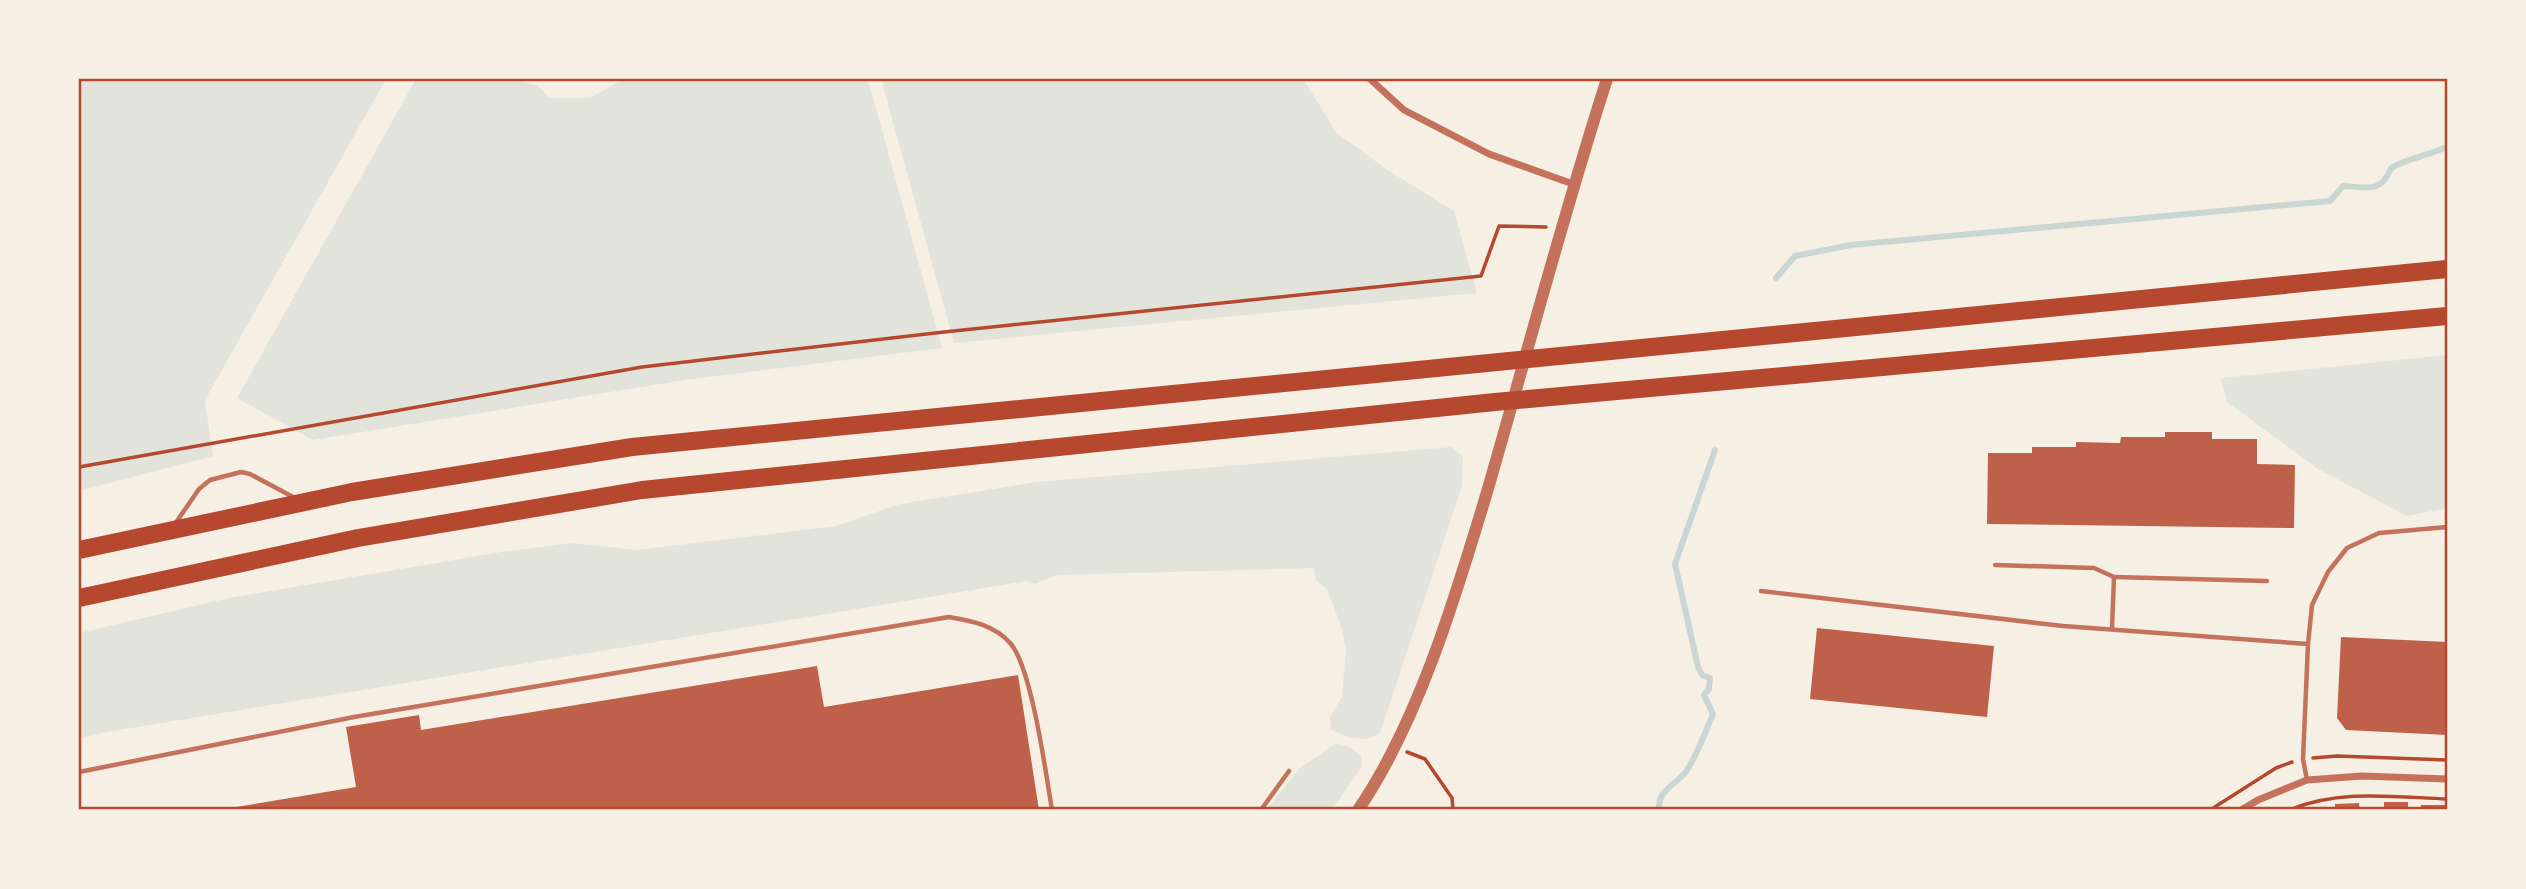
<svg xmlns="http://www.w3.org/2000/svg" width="2526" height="889" font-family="Rubik,sans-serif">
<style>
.green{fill:#e2e4dc}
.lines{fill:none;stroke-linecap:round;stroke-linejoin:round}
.stream{stroke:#c9d6d2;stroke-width:6}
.building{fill:#bf614a}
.path{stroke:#b5482f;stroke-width:3.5}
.service{stroke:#c5725c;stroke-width:4.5}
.minor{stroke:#c5725c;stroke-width:7}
.tertiary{stroke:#c5725c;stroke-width:12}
.motorway{stroke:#b5482f;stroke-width:18}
.neatline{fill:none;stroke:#b5482f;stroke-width:2.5}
</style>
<rect width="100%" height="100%" fill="#f6efe4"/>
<g class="green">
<path d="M 79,79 L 383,79 L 385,81 L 205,400 L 213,456 L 79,491 Z"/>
<path d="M 416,79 L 509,79 L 537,85 L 550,98 L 590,98 L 623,79 L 868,79 L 942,348 L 685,380 L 313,440 L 237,398 Z"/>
<path d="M 881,79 L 1303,79 L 1337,133 L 1389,171 L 1454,211 L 1477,293 L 954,343 Z"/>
<path d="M 2447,355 L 2447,508 L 2407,516 L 2318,469 L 2227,402 L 2221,378 Z"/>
<path d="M 1452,447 L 1463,457 L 1462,486 L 1380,733 C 1365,744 1347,737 1331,730 L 1330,716 L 1342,697 L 1346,649 L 1342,629 L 1327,589 L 1316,580 L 1314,568 L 1057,575 L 1035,584 L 1027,581 L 107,732 L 79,739 L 79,633 L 229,598 L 507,551 L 573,543 L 636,550 L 836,526 L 900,504 L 1036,482 Z"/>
<path d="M 1336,743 L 1352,748 L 1362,757 L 1361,768 L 1332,810 L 1266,810 L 1300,768 Z"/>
</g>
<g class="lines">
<g class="stream">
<path d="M 1776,278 L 1795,256 L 1851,245 L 2330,201 L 2343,186 C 2368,187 2381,194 2391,168 C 2409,158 2429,155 2447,147"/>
<path d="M 1659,810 C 1657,793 1672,786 1683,775 C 1693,765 1707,729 1713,714 L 1704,695 L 1709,689 L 1710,678 L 1702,675 L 1698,667 L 1675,564 L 1715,450"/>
</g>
</g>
<g class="building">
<path d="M 2165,432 L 2212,432 L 2212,439 L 2257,439 L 2257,464 L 2295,465 L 2294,528 L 1987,524 L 1988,453 L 2032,453 L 2032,447 L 2076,447 L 2076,442 L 2120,443 L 2121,437 L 2165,437 Z"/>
<path d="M 1817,628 L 1994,646 L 1987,717 L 1810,699 Z"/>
<path d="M 2341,637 L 2447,642 L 2447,735 L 2346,730 L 2337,718 Z"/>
<path d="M 817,666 L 824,707 L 1018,675 L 1039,810 L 218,810 L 356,787 L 346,727 L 419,715 L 421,730 Z"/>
<rect x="2384" y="802" width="24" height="8"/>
<path d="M 2359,803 L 2360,810 L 2335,810 L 2335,804 Z"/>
<rect x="2421" y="805" width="26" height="5"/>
</g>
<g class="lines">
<g class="path">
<path d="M 79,467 L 642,367 L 944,332 L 1481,276 L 1499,226 L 1546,227"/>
<path d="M 1407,752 L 1425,759 L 1452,798 L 1453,810"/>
<path d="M 2313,758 L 2337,756 L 2447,760"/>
<path d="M 2210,810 L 2276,768 L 2292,762"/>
<path d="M 2289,810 C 2340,789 2394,797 2447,799"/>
</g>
<g class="service">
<path d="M 175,524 L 199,489 L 210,480 L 241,472 L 250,474 L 295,498"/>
<path d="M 1995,565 L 2094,568 L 2114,577 L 2112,629"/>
<path d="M 2114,577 L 2267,581"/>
<path d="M 1761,591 L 2063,626 L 2308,644 L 2303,759 L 2307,780"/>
<path d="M 2308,644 L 2312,605 L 2328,572 L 2347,548 L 2379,533 L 2447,527"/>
<path d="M 79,772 L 354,717 L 949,617 C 972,621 995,625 1011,644 C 1032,670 1046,774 1052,810"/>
<path d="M 1261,810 L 1289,771"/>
</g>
<g class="minor">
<path d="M 1370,79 L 1404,110 L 1489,154 L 1573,184"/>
<path d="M 2241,810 L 2258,800 L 2307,780 L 2362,776 L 2447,779"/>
</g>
<path class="tertiary" d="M 1358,810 C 1419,721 1456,595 1487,492 C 1527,354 1563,215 1607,79"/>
<g class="motorway">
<path d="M 79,550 L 352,492 L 632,447 L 2447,269"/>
<path d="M 79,598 L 358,538 L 642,490 L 1495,402 L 2447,316"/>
</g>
</g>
<rect width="2526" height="889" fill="none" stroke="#f6efe4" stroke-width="161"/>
<rect x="80" y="80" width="2366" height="728" class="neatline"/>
</svg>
